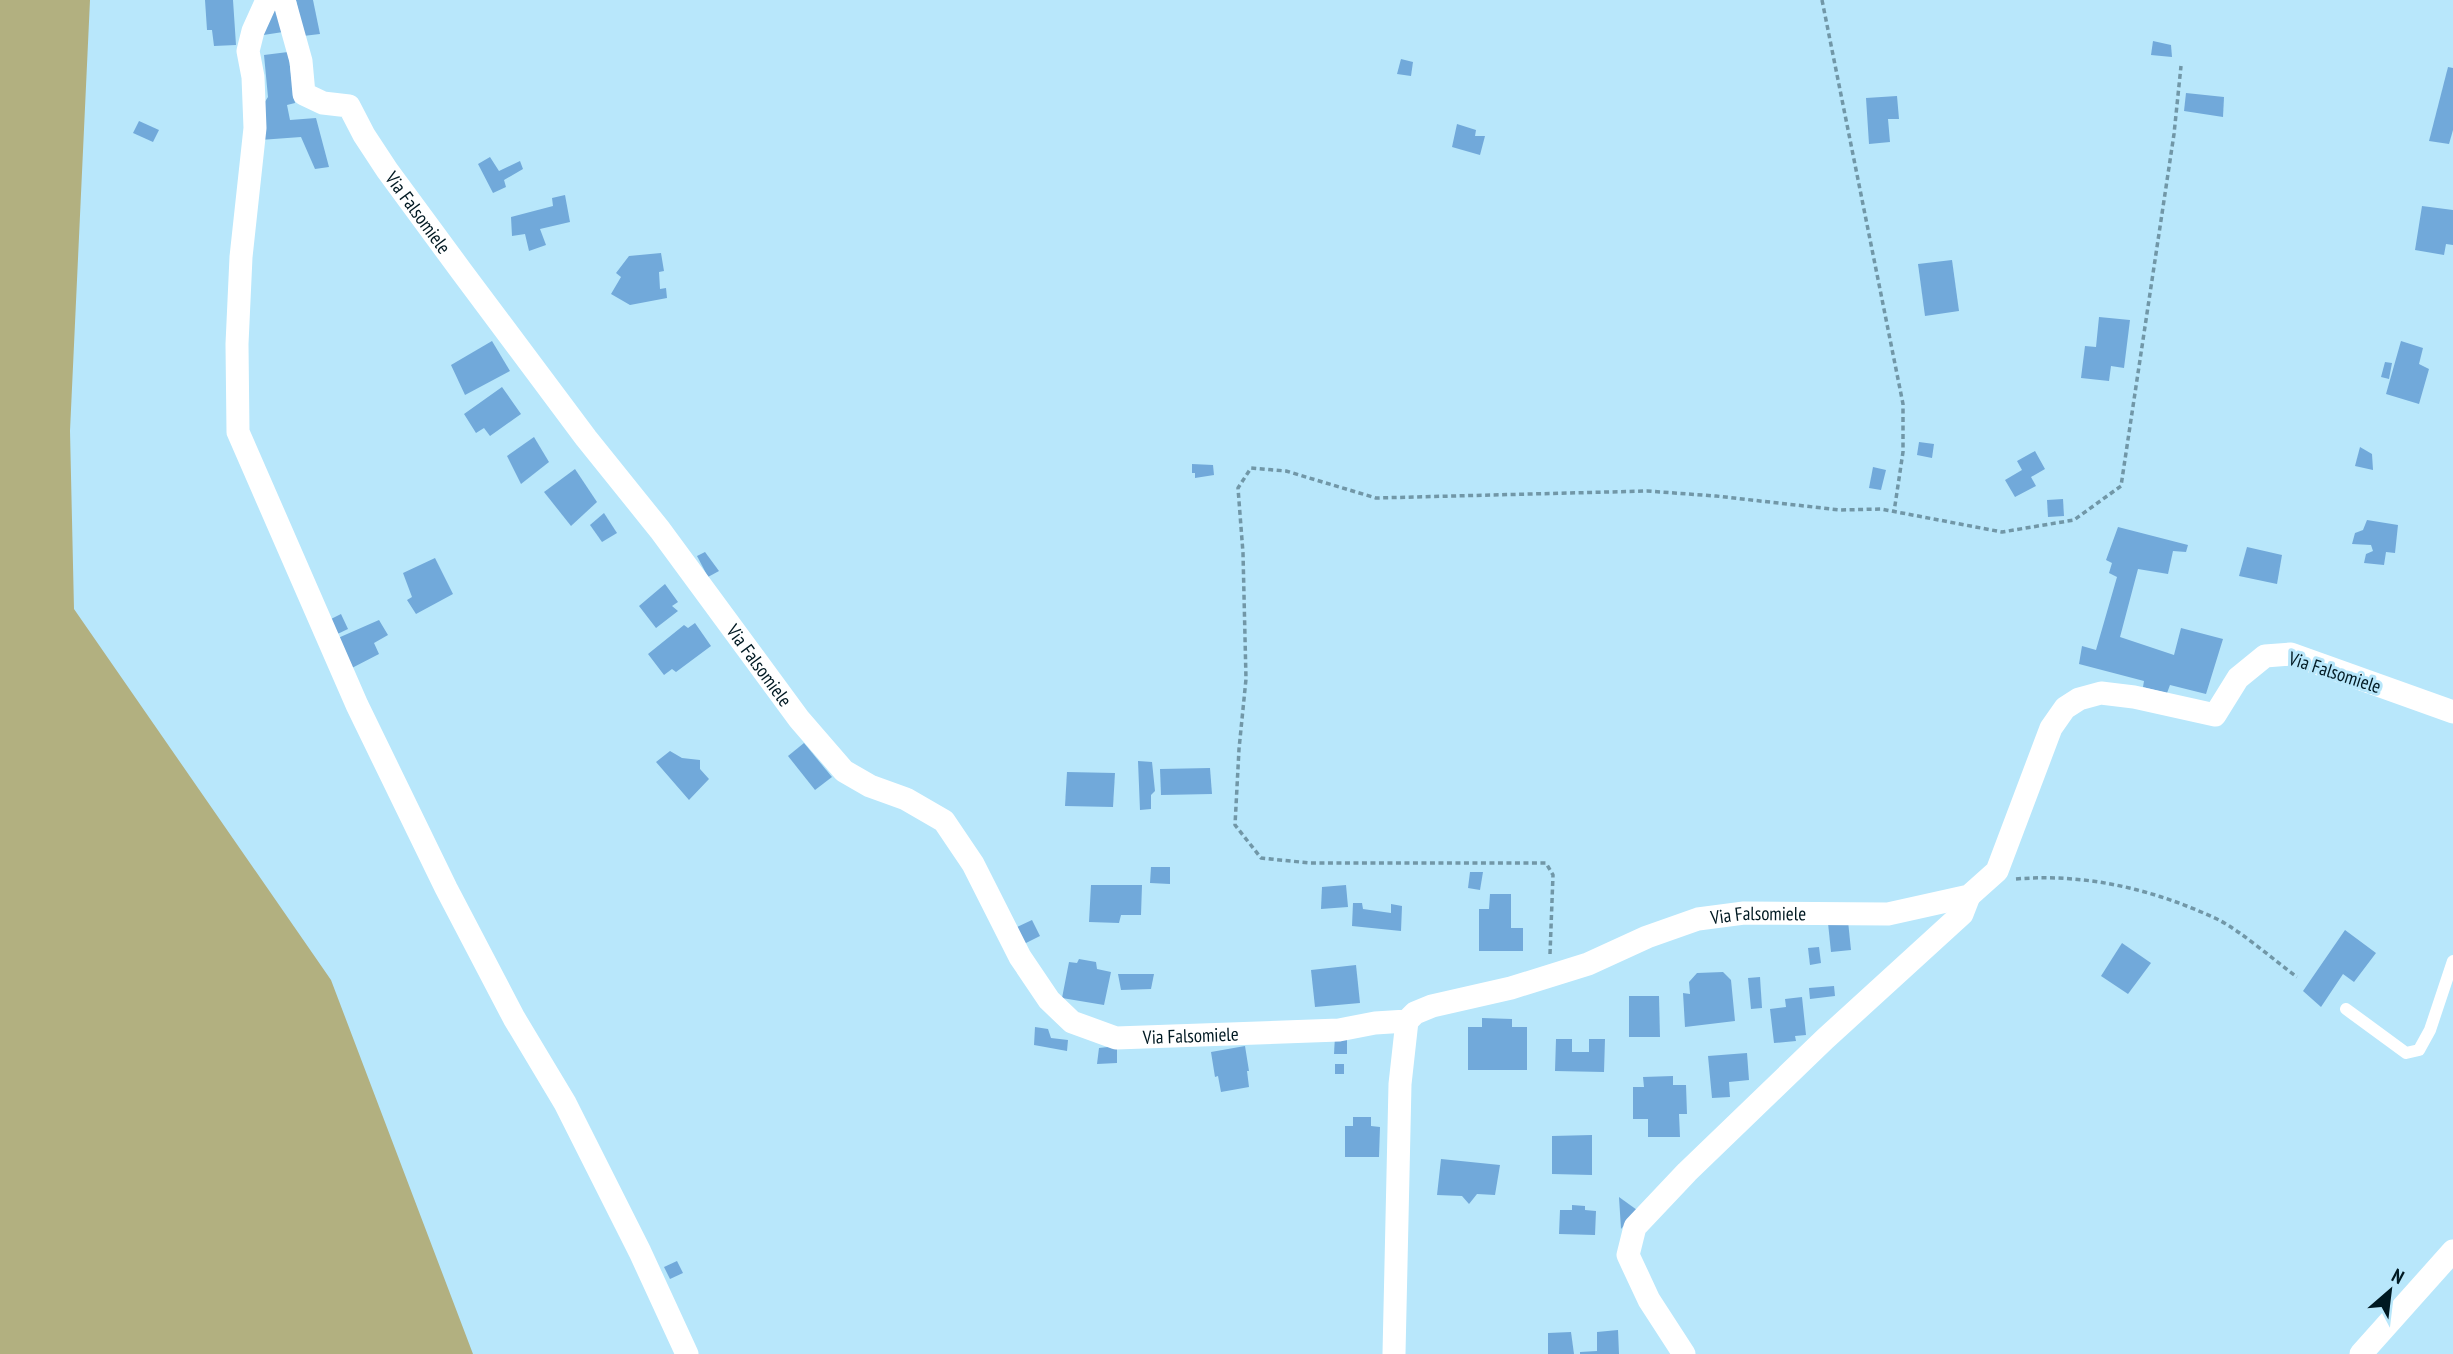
<svg xmlns="http://www.w3.org/2000/svg" width="2453" height="1354" font-family="'PT Sans Narrow',sans-serif">
<style>
.green{fill:#b2b080}
.building{fill:#71a9da}
.lines{fill:none;stroke-linecap:round;stroke-linejoin:round}
.path{stroke:#7197a7;stroke-width:3.5;stroke-dasharray:5 3.5;stroke-linecap:butt}
.service{stroke:#fff;stroke-width:12}
.minor{stroke:#fff;stroke-width:23}
.labels{text-anchor:middle;stroke-width:6;stroke-linejoin:round;paint-order:stroke}
.street-label{font-size:19px;fill:#001922;stroke:#b8e7fb}
</style>
<rect width="100%" height="100%" fill="#b8e7fb"/>
<path class="green" d="M 0,0 L 90,0 L 70,431 L 74,609 L 331,980 L 473,1354 L 0,1354 Z"/>
<g class="building">
<path d="M 205,0 L 233,0 L 236,45 L 214,46 L 212,30 L 207,30 Z"/>
<path d="M 272,0 L 283,32 L 257,36 Z"/>
<path d="M 296,0 L 313,0 L 320,34 L 303,36 Z"/>
<path d="M 2153,41 L 2171,45 L 2172,57 L 2151,55 Z"/>
<path d="M 288,52 L 295,103 L 287,105 L 290,120 L 316,118 L 329,167 L 315,169 L 301,137 L 260,140 L 261,108 L 268,97 L 264,55 Z"/>
<path d="M 1401,59 L 1413,62 L 1411,76 L 1397,74 Z"/>
<path d="M 2448,67 L 2453,68 L 2453,130 L 2449,144 L 2429,141 Z"/>
<path d="M 2186,93 L 2224,97 L 2223,117 L 2184,111 Z"/>
<path d="M 1897,96 L 1899,119 L 1888,119 L 1890,142 L 1869,144 L 1866,98 Z"/>
<path d="M 139,121 L 159,130 L 153,142 L 133,133 Z"/>
<path d="M 1457,124 L 1476,130 L 1475,136 L 1485,136 L 1480,155 L 1452,147 Z"/>
<path d="M 490,157 L 499,171 L 520,161 L 523,169 L 504,180 L 506,187 L 493,193 L 478,164 Z"/>
<path d="M 565,195 L 570,222 L 540,229 L 546,245 L 529,251 L 525,234 L 512,236 L 511,217 L 553,206 L 552,198 Z"/>
<path d="M 2422,206 L 2453,210 L 2453,245 L 2446,244 L 2444,255 L 2415,250 Z"/>
<path d="M 661,253 L 664,271 L 659,272 L 660,289 L 666,288 L 667,298 L 630,305 L 611,294 L 621,277 L 616,273 L 629,256 Z"/>
<path d="M 1952,260 L 1959,311 L 1925,316 L 1918,264 Z"/>
<path d="M 2099,317 L 2130,320 L 2124,368 L 2111,366 L 2109,381 L 2081,378 L 2085,346 L 2096,347 Z"/>
<path d="M 492,341 L 510,371 L 465,395 L 451,365 Z"/>
<path d="M 2401,341 L 2423,348 L 2419,364 L 2429,369 L 2419,404 L 2386,394 Z"/>
<path d="M 2385,362 L 2392,363 L 2389,379 L 2381,377 Z"/>
<path d="M 502,387 L 521,414 L 490,436 L 484,428 L 476,433 L 464,414 Z"/>
<path d="M 534,437 L 549,462 L 521,484 L 507,456 Z"/>
<path d="M 1919,442 L 1934,444 L 1932,458 L 1917,455 Z"/>
<path d="M 2360,447 L 2372,454 L 2373,470 L 2355,466 Z"/>
<path d="M 2035,451 L 2045,469 L 2031,477 L 2036,486 L 2015,497 L 2005,480 L 2022,470 L 2017,461 Z"/>
<path d="M 1192,464 L 1213,465 L 1214,475 L 1195,478 L 1195,473 L 1192,473 Z"/>
<path d="M 1873,467 L 1886,470 L 1881,490 L 1869,488 Z"/>
<path d="M 575,469 L 597,502 L 571,526 L 544,492 Z"/>
<path d="M 2063,499 L 2064,516 L 2048,517 L 2047,500 Z"/>
<path d="M 604,513 L 617,533 L 602,542 L 590,525 Z"/>
<path d="M 2367,520 L 2398,525 L 2395,553 L 2386,552 L 2384,565 L 2364,563 L 2366,554 L 2373,551 L 2371,545 L 2352,544 L 2355,533 L 2363,530 Z"/>
<path d="M 2118,527 L 2188,545 L 2186,552 L 2173,551 L 2168,574 L 2138,569 L 2120,637 L 2174,655 L 2181,628 L 2223,639 L 2206,694 L 2170,685 L 2167,693 L 2143,687 L 2144,681 L 2079,664 L 2082,646 L 2096,650 L 2117,577 L 2109,573 L 2112,563 L 2106,560 Z"/>
<path d="M 2247,547 L 2282,555 L 2277,584 L 2239,576 Z"/>
<path d="M 705,552 L 719,571 L 708,577 L 697,556 Z"/>
<path d="M 435,558 L 453,594 L 416,614 L 407,600 L 412,597 L 403,573 Z"/>
<path d="M 665,584 L 678,602 L 672,606 L 678,611 L 656,628 L 639,606 Z"/>
<path d="M 341,614 L 348,629 L 329,638 L 323,623 Z"/>
<path d="M 379,620 L 388,635 L 374,643 L 379,654 L 350,669 L 338,638 Z"/>
<path d="M 695,623 L 711,646 L 676,672 L 672,669 L 664,675 L 648,654 L 684,625 L 688,628 Z"/>
<path d="M 804,743 L 832,777 L 815,790 L 788,756 Z"/>
<path d="M 670,751 L 682,758 L 700,760 L 700,769 L 709,779 L 689,800 L 656,762 Z"/>
<path d="M 1138,761 L 1152,762 L 1155,791 L 1151,795 L 1151,809 L 1140,810 Z"/>
<path d="M 1210,768 L 1212,794 L 1161,795 L 1160,769 Z"/>
<path d="M 1067,772 L 1115,773 L 1113,807 L 1065,806 Z"/>
<path d="M 1151,867 L 1170,867 L 1170,884 L 1150,883 Z"/>
<path d="M 1470,872 L 1483,872 L 1480,890 L 1468,888 Z"/>
<path d="M 1091,885 L 1142,885 L 1141,915 L 1121,915 L 1119,923 L 1089,922 Z"/>
<path d="M 1346,885 L 1348,907 L 1321,909 L 1322,887 Z"/>
<path d="M 1490,894 L 1511,894 L 1511,928 L 1523,928 L 1523,951 L 1479,951 L 1479,909 L 1489,909 Z"/>
<path d="M 1353,903 L 1362,903 L 1363,909 L 1391,913 L 1391,904 L 1402,906 L 1401,931 L 1352,926 Z"/>
<path d="M 1032,920 L 1040,936 L 1024,944 L 1017,927 Z"/>
<path d="M 1848,921 L 1851,950 L 1831,952 L 1828,923 Z"/>
<path d="M 2345,930 L 2376,953 L 2354,982 L 2343,974 L 2321,1007 L 2303,991 Z"/>
<path d="M 2122,943 L 2151,963 L 2128,994 L 2101,976 Z"/>
<path d="M 1819,947 L 1821,963 L 1810,965 L 1808,948 Z"/>
<path d="M 1079,959 L 1096,962 L 1097,969 L 1111,972 L 1104,1005 L 1062,998 L 1069,962 L 1077,963 Z"/>
<path d="M 1356,965 L 1360,1003 L 1315,1007 L 1311,970 Z"/>
<path d="M 1723,972 L 1731,980 L 1735,1021 L 1685,1027 L 1683,993 L 1690,994 L 1689,982 L 1697,973 Z"/>
<path d="M 1118,974 L 1154,974 L 1151,989 L 1121,990 Z"/>
<path d="M 1760,977 L 1762,1008 L 1751,1009 L 1748,978 Z"/>
<path d="M 1834,986 L 1835,996 L 1810,999 L 1809,988 Z"/>
<path d="M 1629,996 L 1659,996 L 1660,1037 L 1629,1037 Z"/>
<path d="M 1802,997 L 1806,1035 L 1795,1036 L 1796,1041 L 1774,1043 L 1770,1009 L 1786,1007 L 1785,999 Z"/>
<path d="M 1482,1018 L 1512,1019 L 1512,1027 L 1527,1027 L 1527,1070 L 1468,1070 L 1468,1027 L 1482,1027 Z"/>
<path d="M 1035,1027 L 1048,1029 L 1051,1038 L 1068,1040 L 1067,1051 L 1034,1045 Z"/>
<path d="M 1335,1036 L 1347,1036 L 1347,1054 L 1334,1054 Z"/>
<path d="M 1556,1039 L 1572,1039 L 1572,1052 L 1589,1052 L 1589,1039 L 1605,1039 L 1604,1072 L 1555,1071 Z"/>
<path d="M 1117,1046 L 1117,1063 L 1097,1064 L 1099,1048 Z"/>
<path d="M 1245,1046 L 1249,1071 L 1247,1071 L 1249,1087 L 1221,1092 L 1218,1076 L 1215,1077 L 1211,1052 Z"/>
<path d="M 1747,1053 L 1749,1080 L 1729,1082 L 1730,1097 L 1712,1098 L 1708,1056 Z"/>
<rect x="1335" y="1064" width="9" height="10"/>
<path d="M 1673,1076 L 1673,1085 L 1686,1085 L 1687,1114 L 1679,1114 L 1680,1137 L 1648,1137 L 1648,1119 L 1633,1119 L 1633,1087 L 1644,1087 L 1643,1077 Z"/>
<path d="M 1353,1117 L 1371,1117 L 1371,1126 L 1380,1127 L 1379,1157 L 1345,1157 L 1345,1126 L 1353,1126 Z"/>
<path d="M 1592,1135 L 1592,1175 L 1552,1174 L 1552,1136 Z"/>
<path d="M 1441,1159 L 1500,1165 L 1495,1195 L 1477,1194 L 1469,1204 L 1462,1196 L 1437,1195 Z"/>
<path d="M 1619,1197 L 1637,1210 L 1621,1229 Z"/>
<path d="M 1572,1205 L 1585,1206 L 1585,1210 L 1596,1211 L 1595,1235 L 1559,1234 L 1560,1210 L 1572,1210 Z"/>
<path d="M 677,1261 L 683,1273 L 670,1279 L 664,1267 Z"/>
<path d="M 1618,1330 L 1619,1354 L 1580,1354 L 1580,1352 L 1597,1351 L 1597,1332 Z"/>
<path d="M 1571,1332 L 1574,1354 L 1548,1354 L 1548,1333 Z"/>
</g>
<g class="lines">
<g class="path">
<path d="M 1822,0 L 1903,404 L 1903,452 L 1894,512"/>
<path d="M 2016,879 C 2087,873 2156,890 2219,920 C 2242,932 2275,961 2297,977"/>
<path d="M 1550,954 L 1553,875 L 1546,863 L 1310,863 L 1261,858 L 1235,825 L 1239,749 L 1246,679 L 1243,553 L 1238,488 L 1251,468 L 1286,471 L 1376,498 L 1647,491 L 1716,496 L 1840,510 L 1881,509 L 2002,532 L 2074,520 L 2121,486 L 2174,134 L 2181,66"/>
</g>
<path class="service" d="M 2346,1009 L 2406,1053 L 2419,1050 L 2430,1030 L 2453,961"/>
<g class="minor">
<path d="M 267,0 L 253,31 L 248,51 L 253,77 L 255,128 L 241,257 L 237,344 L 238,432 L 357,705 L 446,888 L 514,1018 L 565,1103 L 640,1252 L 687,1354"/>
<path id="s1" d="M 284,0 L 301,61 L 304,94 L 323,103 L 349,106 L 364,135 L 387,170 L 462,272 L 586,438 L 660,530 L 799,719 L 844,771 L 870,786 L 906,799 L 944,821 L 973,864 L 1020,957 L 1049,1000 L 1072,1022 L 1116,1038 L 1339,1030 L 1375,1023 L 1407,1021 L 1415,1013 L 1432,1006 L 1511,988 L 1588,964 L 1647,937 L 1698,919 L 1744,913 L 1888,914 L 1969,896 L 1997,871 L 2051,728 L 2065,708 L 2079,699 L 2101,693 L 2134,697 L 2215,715 L 2238,678 L 2265,656 L 2291,654 L 2453,712"/>
<path d="M 1394,1354 L 1400,1084 L 1407,1021"/>
<path d="M 1684,1354 L 1649,1300 L 1628,1255 L 1635,1227 L 1687,1172 L 1825,1039 L 1962,914 L 1969,896"/>
<path d="M 2361,1354 L 2453,1251"/>
</g>
</g>
<g class="labels">
<g class="street-label">
<text dy="7" stroke="none"><textPath href="#s1" startOffset="271">Via Falsomiele</textPath></text>
<text dy="7" stroke="none"><textPath href="#s1" startOffset="838">Via Falsomiele</textPath></text>
<text transform="translate(2335 672) rotate(18)" y="7">Via Falsomiele</text>
<text dy="7" stroke="none"><textPath href="#s1" startOffset="2035">Via Falsomiele</textPath></text>
<text dy="7" stroke="none"><textPath href="#s1" startOffset="1447">Via Falsomiele</textPath></text>
</g>
</g>
<g transform="translate(2390 1291) rotate(28)" stroke="#b8e7fb" stroke-width="5" paint-order="stroke">
<path d="M0-5L12 26L0 18L-12 26Z" fill="#001922"/>
<text y="-10" font-size="19" font-weight="bold" text-anchor="middle" fill="#001922">N</text>
</g>
</svg>
